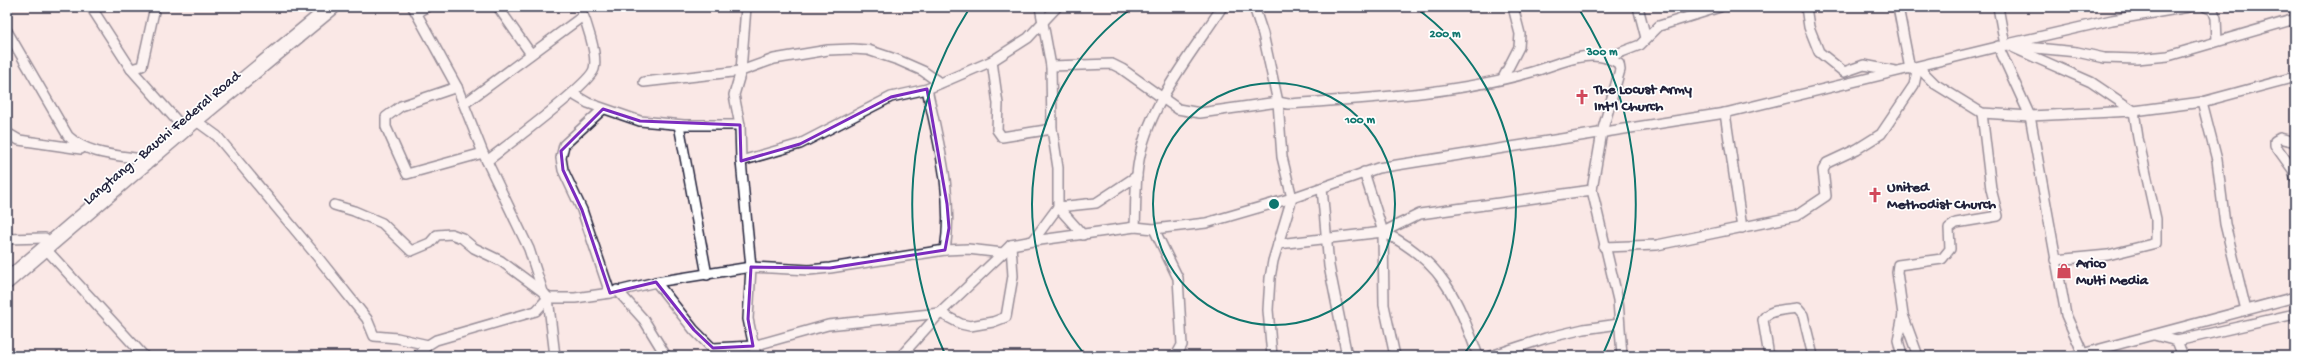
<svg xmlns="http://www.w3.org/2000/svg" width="2302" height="363" font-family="'Gochi Hand',sans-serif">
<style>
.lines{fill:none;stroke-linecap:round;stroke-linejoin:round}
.minor-casing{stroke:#22223b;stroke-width:12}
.primary-casing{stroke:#22223b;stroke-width:18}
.minor{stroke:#fff;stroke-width:9}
.primary{stroke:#fff;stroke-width:15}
.marked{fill:none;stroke:#7b2cbf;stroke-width:3;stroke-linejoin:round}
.ring{fill:none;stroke:#0f766e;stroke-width:2}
.labels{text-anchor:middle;stroke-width:3.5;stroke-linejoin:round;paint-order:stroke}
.poi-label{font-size:15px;font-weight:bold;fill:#22223b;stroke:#fff;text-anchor:start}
.street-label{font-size:15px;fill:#22223b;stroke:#fff}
.centre{fill:#0f766e;stroke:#fff;stroke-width:2}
.ring-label{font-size:12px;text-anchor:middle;font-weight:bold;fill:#0f766e;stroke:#fff;stroke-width:3.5;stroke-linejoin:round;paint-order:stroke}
</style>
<rect width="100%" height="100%" fill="#fae8e6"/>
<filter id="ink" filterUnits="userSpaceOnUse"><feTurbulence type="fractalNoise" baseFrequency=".025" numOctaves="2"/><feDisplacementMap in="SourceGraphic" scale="8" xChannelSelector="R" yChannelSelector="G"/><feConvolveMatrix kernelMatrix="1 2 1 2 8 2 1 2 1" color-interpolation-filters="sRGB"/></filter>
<g filter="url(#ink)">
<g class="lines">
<defs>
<g id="minor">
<path d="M 91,7 L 131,69 L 178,122"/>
<path d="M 413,7 L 457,87 L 483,153 L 529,249 L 543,292 L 548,298 L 575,298 L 610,293 L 656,282 L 751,267 L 809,270 L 830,268 L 945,250 L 968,249 L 1003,253 L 1011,245 L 1033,241 L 1135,227 L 1154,229 L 1206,223 L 1292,198 L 1378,168 L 1725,113 L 2005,45 L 2077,52 L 2104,58 L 2137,59 L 2168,56 L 2295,19"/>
<path d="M 498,7 L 531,54"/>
<path d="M 746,7 L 741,71 L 734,95 L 740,125 L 741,161 L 751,267 L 748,319 L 756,356"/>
<path d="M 1254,7 L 1263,34 L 1278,102 L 1282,157 L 1292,198 L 1273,261 L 1270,278 L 1268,310 L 1272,356"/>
<path d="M 1638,7 L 1646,38"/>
<path d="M 1806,7 L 1809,27 L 1819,52 L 1844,72 L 1864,65 L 1895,71"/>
<path d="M 1898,7 L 1910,69"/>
<path d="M 1998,7 L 2005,45"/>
<path d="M 2206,7 L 2213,10 L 2216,18 L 2217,41"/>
<path d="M 417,12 L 427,7"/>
<path d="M 7,31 L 68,136 C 86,153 112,155 135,158"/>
<path d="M 2012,43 L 2112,20 L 2189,7"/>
<path d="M 1998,46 L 2030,116 L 2066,315 L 2084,356"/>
<path d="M 2014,48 L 2091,82 L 2134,111 L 2138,138 L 2156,219 L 2156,243 L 2108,255 L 2055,260"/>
<path d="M 1606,58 L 1640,45 L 1659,26 L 1720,7"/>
<path d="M 992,61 L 998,104 L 997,130 L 1002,137 L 1052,129"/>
<path d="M 1051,66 L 1112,64 L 1122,69 L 1178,109 L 1200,113 L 1278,102 L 1288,104 C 1370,98 1456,94 1535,71 C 1561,63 1593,46 1619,64 L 1620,70 L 1602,132 L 1592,190 L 1618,300 L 1622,356"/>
<path d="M 1918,67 L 1935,84 L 1982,113 L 2030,116 L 2134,111 L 2202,102 L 2295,77"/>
<path d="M 131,69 L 142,66 L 155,7"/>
<path d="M 1503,78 L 1519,47 L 1520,34 L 1513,7"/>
<path d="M 644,82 L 741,71 L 774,59 L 828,50 L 853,49 L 868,50 L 898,60 L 923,71 L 940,83"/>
<path d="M 457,87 L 401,106 L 386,117 L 386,127 L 407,174 L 483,153"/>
<path d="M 927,89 C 938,141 954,197 945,250"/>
<path d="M 574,92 L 576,96 L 588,103 L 640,121 L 684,125 L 740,125"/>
<path d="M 2202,102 L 2217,160 L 2225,224 L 2246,310"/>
<path d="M 464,104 L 583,16"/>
<path d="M 603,109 L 564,145 L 561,158 L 563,170 L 582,210 L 610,293"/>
<path d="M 1725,113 L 1742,228"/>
<path d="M 195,120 L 217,136 L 316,255 L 367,319 L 374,336 L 397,338 L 428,345"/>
<path d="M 679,125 L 707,275"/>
<path d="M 7,133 L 19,140 L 81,149"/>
<path d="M 2295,142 L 2280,138 L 2275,141 L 2275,145 L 2293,170 L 2295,178"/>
<path d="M 487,161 C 505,147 590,84 594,69 C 598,55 586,21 580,7"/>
<path d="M 741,161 L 800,144 L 891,97 L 927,89 L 992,61 L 1028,38 L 1057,7"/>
<path d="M 1364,172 L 1383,232 L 1384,305 L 1395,356"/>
<path d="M 1322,188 L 1329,266 L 1347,356"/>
<path d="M 334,205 L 354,211 L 382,223 L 411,251 L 430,243 L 437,235 L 451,234 L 462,238 L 474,248 L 501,261 L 543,292"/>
<path d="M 1058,207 L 1096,203 L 1137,176"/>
<path d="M 1058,207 L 1083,235"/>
<path d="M 1135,227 C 1136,207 1135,186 1138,166 C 1146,107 1191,55 1222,7"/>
<path d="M 1154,229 L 1178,278 L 1182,345 L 1176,356"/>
<path d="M 1383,232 C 1442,261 1457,297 1478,356"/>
<path d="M 7,239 L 45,238"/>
<path d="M 1033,241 L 1058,207 L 1058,168 L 1052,129 L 1051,66 L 1040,7"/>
<path d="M 1278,244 L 1383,232 L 1420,214 L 1592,190"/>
<path d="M 44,247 L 144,356"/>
<path d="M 1604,247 L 1657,245 L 1796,216 L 1826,196 L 1823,170 L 1827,163 L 1857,149 L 1881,134 L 1914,85 L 1918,67"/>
<path d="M 656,282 L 694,330 L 720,356"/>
<path d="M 617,290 L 644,320 L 666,356"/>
<path d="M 548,298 L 555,356"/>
<path d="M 2154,335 L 2177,341 L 2183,356"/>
<path d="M 2177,341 L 2295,314"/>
<path d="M 713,348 L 753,346 L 828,325 L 940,313 L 961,324 L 970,326 L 993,322 L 1006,317 L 1013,276 L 1011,245"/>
<path d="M 417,356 L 428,345 L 436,340 L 536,311 L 548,298"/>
<path d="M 901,356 L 940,313 L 1003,253"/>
<path d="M 1491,356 L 1546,338 L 1584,329 L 1619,324"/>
<path d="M 1769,356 L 1763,320 C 1767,309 1787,310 1797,308 L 1803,315 L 1813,356"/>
<path d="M 1902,356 L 1898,340 L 1903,315"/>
<path d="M 1918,356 L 1903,315 L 1897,272 L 1898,265 L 1942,259 L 1950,249 L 1949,228 L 1956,223 L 1998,216 L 1991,189 L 1982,113"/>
<path d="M 2074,356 L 2295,297"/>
</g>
<path id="primary" d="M 7,281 L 195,120 L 332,7"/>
</defs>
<use href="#minor" class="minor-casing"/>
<use href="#primary" class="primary-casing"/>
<use href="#minor" class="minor"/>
<use href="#primary" class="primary"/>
</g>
</g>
<path d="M0 0H2302V363H0ZM 927,89 L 947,204 L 949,228 L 945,250 L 830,268 L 751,267 L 748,319 L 753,346 L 713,348 L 694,330 L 656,282 L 610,293 L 582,210 L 563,170 L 561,151 L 603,109 L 640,121 L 740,125 L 741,161 L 800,144 L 891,97 Z" fill="#fae8e6" fill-opacity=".55" fill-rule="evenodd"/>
<path class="marked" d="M 927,89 L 947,204 L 949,228 L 945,250 L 830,268 L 751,267 L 748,319 L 753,346 L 713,348 L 694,330 L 656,282 L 610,293 L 582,210 L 563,170 L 561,151 L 603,109 L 640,121 L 740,125 L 741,161 L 800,144 L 891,97 Z"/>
<g class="ring">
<circle cx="1274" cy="204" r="121"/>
<path d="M1085 355A242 242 0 0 1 1132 8M1416 8A242 242 0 0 1 1463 355"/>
<path d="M945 354A362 362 0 0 1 969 9M1579 9A362 362 0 0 1 1603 354"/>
</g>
<defs>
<symbol id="church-bare" viewBox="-9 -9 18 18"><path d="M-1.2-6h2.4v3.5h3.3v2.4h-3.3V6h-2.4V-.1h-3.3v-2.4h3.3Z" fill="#d1495b" stroke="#fff" stroke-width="2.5" paint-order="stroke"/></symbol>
<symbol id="shop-bare" viewBox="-9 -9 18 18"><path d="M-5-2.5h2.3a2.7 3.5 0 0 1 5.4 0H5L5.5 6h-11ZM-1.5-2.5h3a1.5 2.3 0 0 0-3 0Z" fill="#d1495b" stroke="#fff" stroke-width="2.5" paint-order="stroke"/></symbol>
</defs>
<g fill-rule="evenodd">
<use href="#church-bare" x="1571" y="86" width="22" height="22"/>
<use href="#church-bare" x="1864" y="184" width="22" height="22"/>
<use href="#shop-bare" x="2053" y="260" width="22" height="22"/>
</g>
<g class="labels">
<g class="poi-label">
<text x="1594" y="93">The Locust Army<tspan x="1594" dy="17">Int'l Church</tspan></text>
<text x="1887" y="191">United<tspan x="1887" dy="17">Methodist Church</tspan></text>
<text x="2076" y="267">Arico<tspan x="2076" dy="17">Multi Media</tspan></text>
</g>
<g class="street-label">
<text transform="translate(161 137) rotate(-40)" y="5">Langtang - Bauchi Federal Road</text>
</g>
</g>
<circle cx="1274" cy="204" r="6" class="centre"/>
<g class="ring-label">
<text x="1445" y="37">200 m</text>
<text x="1602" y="55">300 m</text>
<text x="1360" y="123">100 m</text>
</g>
<rect width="2302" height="363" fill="none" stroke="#fff" stroke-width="24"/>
<rect x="12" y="12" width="2278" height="339" fill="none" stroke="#22223b" stroke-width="1.5" filter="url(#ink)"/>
</svg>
